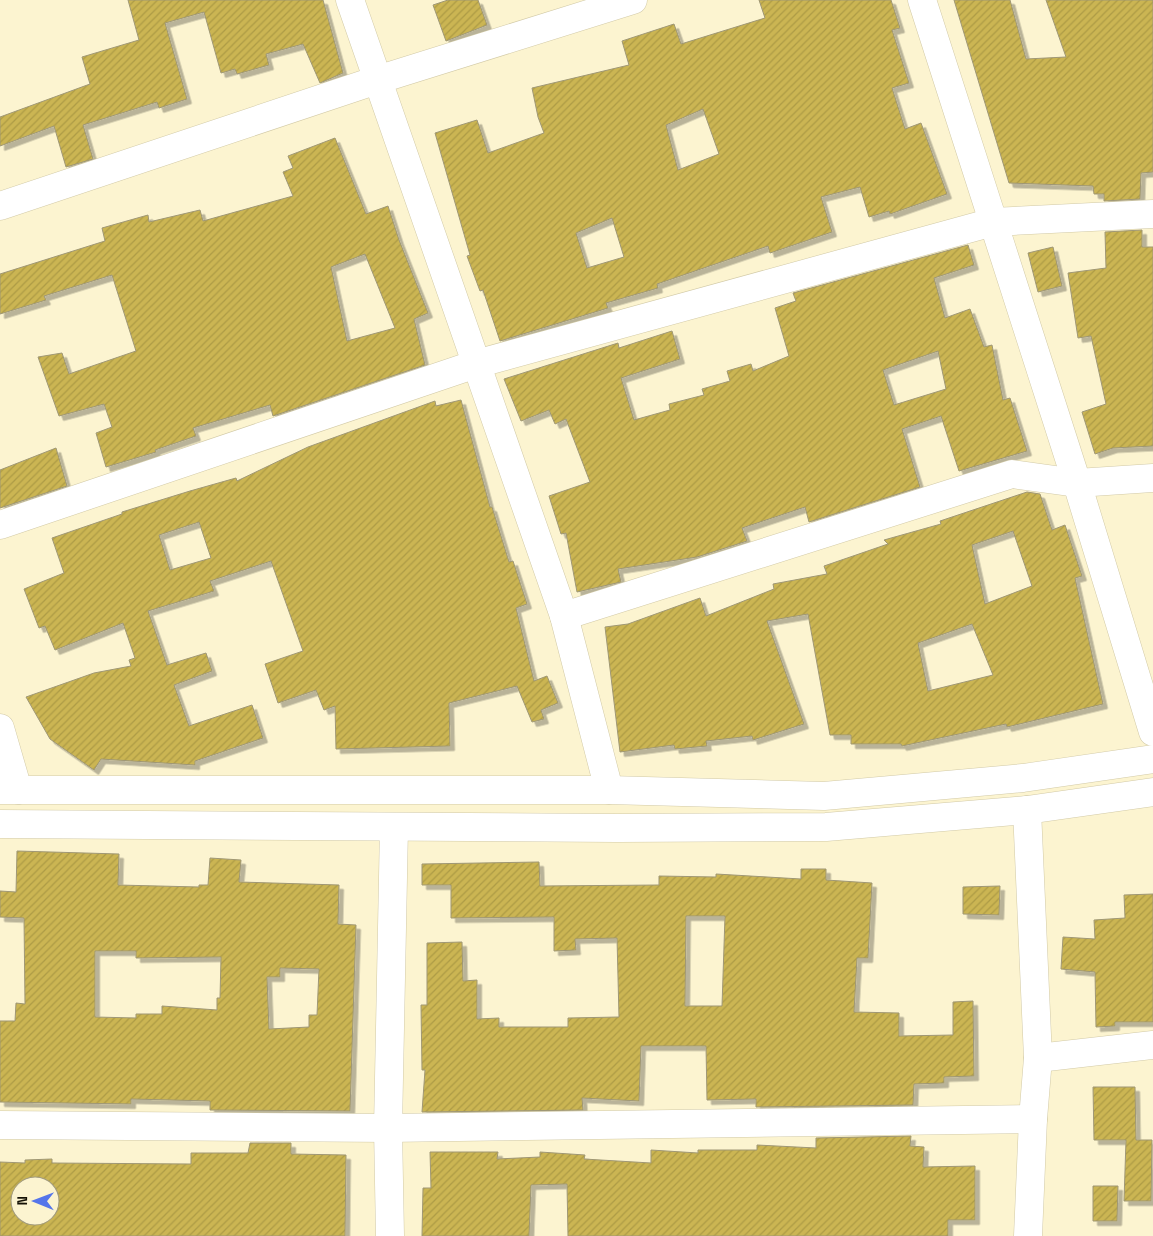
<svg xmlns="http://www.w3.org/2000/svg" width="1153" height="1236" font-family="'Space Grotesk',sans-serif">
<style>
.building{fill:url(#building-hatch);stroke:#9f9775;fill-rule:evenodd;filter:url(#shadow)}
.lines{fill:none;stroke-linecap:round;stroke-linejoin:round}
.minor-casing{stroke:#d2caa7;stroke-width:29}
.minor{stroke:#fff;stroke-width:28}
</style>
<defs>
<pattern id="building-hatch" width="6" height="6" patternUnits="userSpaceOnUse" patternTransform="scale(1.25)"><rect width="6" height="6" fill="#cbb552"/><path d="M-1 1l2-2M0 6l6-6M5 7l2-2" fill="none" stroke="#ad9b46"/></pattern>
<filter id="shadow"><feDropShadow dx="4.5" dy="4.5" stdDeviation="0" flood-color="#0004"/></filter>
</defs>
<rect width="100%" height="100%" fill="#fcf4d0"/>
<g class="building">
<path d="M 128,0 L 323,0 L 343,73 L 320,83 L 303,44 L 266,54 L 269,65 L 237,74 L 235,69 L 221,73 L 204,12 L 165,23 L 187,99 L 159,108 L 157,102 L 83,125 L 93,159 L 66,167 L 54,126 L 0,146 L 0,117 L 90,84 L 82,57 L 139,40 Z"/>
<path d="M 448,0 L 478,0 L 487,25 L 446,41 L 433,5 Z"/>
<path d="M 759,0 L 891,0 L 900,28 L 892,30 L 909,83 L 892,88 L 905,129 L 921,123 L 947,194 L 890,214 L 889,211 L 869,217 L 860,187 L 821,197 L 832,232 L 770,253 L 768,246 L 657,284 L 658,288 L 606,303 L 608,308 L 500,341 L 483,290 L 480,291 L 467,256 L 470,255 L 435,133 L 477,120 L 488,153 L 544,133 L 538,117 L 532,88 L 629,65 L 622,41 L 674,24 L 681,44 L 765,18 ZM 703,109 L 719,154 L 678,170 L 666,125 ZM 612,218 L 624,257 L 587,268 L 576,233 Z"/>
<path d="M 954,0 L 1010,0 L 1026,59 L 1066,57 L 1046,0 L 1153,0 L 1153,172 L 1141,173 L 1140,199 L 1104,201 L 1104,194 L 1094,194 L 1093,186 L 1009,183 Z"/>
<path d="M 335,138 L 366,214 L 388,206 L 399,240 L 428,313 L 414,319 L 425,365 L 273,416 L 270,405 L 193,428 L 196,436 L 155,450 L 156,452 L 106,467 L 96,433 L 112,427 L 104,404 L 59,416 L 38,357 L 62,353 L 69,374 L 136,351 L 112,275 L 44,296 L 46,300 L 0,314 L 0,274 L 105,241 L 102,228 L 148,215 L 149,222 L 200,210 L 203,221 L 293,196 L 283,172 L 293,168 L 288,156 ZM 365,254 L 395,328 L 347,341 L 331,267 Z"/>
<path d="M 1142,230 L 1142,247 L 1153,247 L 1153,446 L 1113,448 L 1095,454 L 1082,412 L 1106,404 L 1091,336 L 1078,338 L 1068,273 L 1106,268 L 1105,232 Z"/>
<path d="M 968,245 L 974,265 L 934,278 L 945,318 L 970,309 L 984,347 L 992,345 L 1003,400 L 1010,398 L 1027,451 L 959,471 L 941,416 L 902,429 L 920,487 L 809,522 L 805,507 L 742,528 L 747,541 L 697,557 L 618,569 L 621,582 L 577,592 L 566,533 L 561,534 L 549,496 L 590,482 L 566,419 L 555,424 L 549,410 L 521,421 L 504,379 L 618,343 L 619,348 L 672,331 L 680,359 L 621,378 L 634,420 L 670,410 L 669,404 L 704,395 L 702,389 L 730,381 L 727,371 L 751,364 L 753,371 L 789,356 L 775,308 L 796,301 L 793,293 ZM 938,351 L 946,389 L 894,405 L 883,370 Z"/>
<path d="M 1053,247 L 1062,286 L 1038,292 L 1028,253 Z"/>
<path d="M 461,400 L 490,507 L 492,507 L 509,562 L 513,561 L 527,604 L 516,608 L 534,681 L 547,676 L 558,703 L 541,710 L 544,719 L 532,722 L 517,686 L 449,703 L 450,746 L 336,749 L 335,706 L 324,710 L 316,690 L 278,703 L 265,664 L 303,651 L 271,561 L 210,581 L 214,591 L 148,611 L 167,665 L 206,653 L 212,671 L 174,685 L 189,726 L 252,705 L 263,738 L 195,761 L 195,765 L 101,759 L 94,770 L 50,739 L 26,697 L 94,673 L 131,666 L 129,660 L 135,658 L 123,623 L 55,650 L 45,626 L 39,628 L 24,589 L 64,573 L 52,538 L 122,514 L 122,512 L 190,491 L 236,478 L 237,481 L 308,447 L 435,401 L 436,406 ZM 199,522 L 211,558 L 170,570 L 159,535 Z"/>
<path d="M 56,448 L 67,486 L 0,508 L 0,470 Z"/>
<path d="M 1027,492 L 1040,494 L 1052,530 L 1065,525 L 1082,576 L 1075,578 L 1103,704 L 1007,727 L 1006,724 L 902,746 L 901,744 L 851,744 L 851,735 L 830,735 L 808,614 L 767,621 L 804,724 L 753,740 L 752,736 L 706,741 L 707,746 L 675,749 L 674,745 L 620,752 L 605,627 L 628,624 L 700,598 L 706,616 L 774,589 L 773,584 L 827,574 L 824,566 L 888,544 L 884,540 L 941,524 L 940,521 ZM 1013,531 L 1032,586 L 985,604 L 972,545 ZM 972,624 L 993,675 L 928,691 L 918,643 Z"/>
<path d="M 17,851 L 119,854 L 118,885 L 199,887 L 199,885 L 208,885 L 210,858 L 241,860 L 239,882 L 339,885 L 338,924 L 356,925 L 350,1111 L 210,1110 L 210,1101 L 131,1099 L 131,1104 L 0,1102 L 0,1021 L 15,1021 L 16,1003 L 25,1004 L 24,918 L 0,917 L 0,891 L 16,892 ZM 95,951 L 136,951 L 136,958 L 221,957 L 220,998 L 217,998 L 217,1010 L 162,1006 L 162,1014 L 136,1014 L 136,1018 L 95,1017 ZM 280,968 L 319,969 L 317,1015 L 309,1015 L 309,1027 L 269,1029 L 267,977 L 280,977 Z"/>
<path d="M 539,862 L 540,886 L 659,885 L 659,876 L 716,877 L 716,874 L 801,879 L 801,869 L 826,869 L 826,880 L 872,883 L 868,958 L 857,958 L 854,1012 L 899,1013 L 899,1036 L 953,1035 L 953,1002 L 973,1001 L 974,1076 L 944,1077 L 944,1083 L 914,1084 L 913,1105 L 756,1107 L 756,1099 L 707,1100 L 706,1046 L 641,1046 L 639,1101 L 582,1098 L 583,1110 L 422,1112 L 425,1070 L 422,1070 L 421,1005 L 427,1005 L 427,943 L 462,942 L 463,981 L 477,980 L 477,1019 L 499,1018 L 499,1027 L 568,1027 L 568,1018 L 619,1017 L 617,938 L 575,939 L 576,950 L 554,951 L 554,917 L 451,918 L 451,885 L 422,885 L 422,864 ZM 686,916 L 725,916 L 722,1006 L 685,1006 Z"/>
<path d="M 1000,886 L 999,915 L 963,914 L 963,887 Z"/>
<path d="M 1153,894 L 1153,1022 L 1115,1022 L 1115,1026 L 1096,1027 L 1095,972 L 1061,969 L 1063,937 L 1095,939 L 1094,920 L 1125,918 L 1124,895 Z"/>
<path d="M 1093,1087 L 1135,1087 L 1136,1140 L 1152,1140 L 1151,1201 L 1124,1201 L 1126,1140 L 1094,1140 Z"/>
<path d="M 911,1136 L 910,1146 L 924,1147 L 923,1167 L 975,1166 L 975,1220 L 948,1220 L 948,1236 L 568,1236 L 567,1184 L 531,1185 L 529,1236 L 422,1236 L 423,1188 L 431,1188 L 430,1152 L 498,1152 L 497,1159 L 540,1157 L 540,1152 L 585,1155 L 584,1159 L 651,1163 L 651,1150 L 698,1153 L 698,1150 L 757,1150 L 757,1145 L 816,1148 L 816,1138 Z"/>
<path d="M 250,1143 L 291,1143 L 291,1154 L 346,1155 L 345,1236 L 0,1236 L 0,1162 L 25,1163 L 25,1160 L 52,1159 L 52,1163 L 191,1164 L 191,1153 L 248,1153 ZM 20,1186 L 50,1186 L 50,1216 L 20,1216 Z"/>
<path d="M 1093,1186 L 1118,1186 L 1117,1221 L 1093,1221 Z"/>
</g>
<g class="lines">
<defs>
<g id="minor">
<path d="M 350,0 L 564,616 L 609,790"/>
<path d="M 922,0 L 1077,483 L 1153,732"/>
<path d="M 0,206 L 377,80 L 633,0"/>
<path d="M 0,525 L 476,364 L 993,222 L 1153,214"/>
<path d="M 564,616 L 1012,474 L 1077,483 L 1153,478"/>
<path d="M 0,728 L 18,790"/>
<path d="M 0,790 L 609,790 L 824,796 L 1023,778 L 1153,759"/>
<path d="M 1027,810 L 1038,1058 L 1033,1119 L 1028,1236"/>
<path d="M 0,824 L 617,828 L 826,827 L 1027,810 L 1153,792"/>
<path d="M 1038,1058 L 1153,1045"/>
<path d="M 0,1125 L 388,1128 L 1033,1119"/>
<path d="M 390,1236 L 388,1128 L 394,827"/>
</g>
</defs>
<use href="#minor" class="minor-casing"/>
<use href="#minor" class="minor"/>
</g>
<g transform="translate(35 1201) rotate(271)"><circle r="24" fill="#fcf4d0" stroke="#a09a7f"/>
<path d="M0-4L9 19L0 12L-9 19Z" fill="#5575ea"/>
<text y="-8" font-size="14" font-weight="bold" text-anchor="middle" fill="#151205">N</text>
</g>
</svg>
